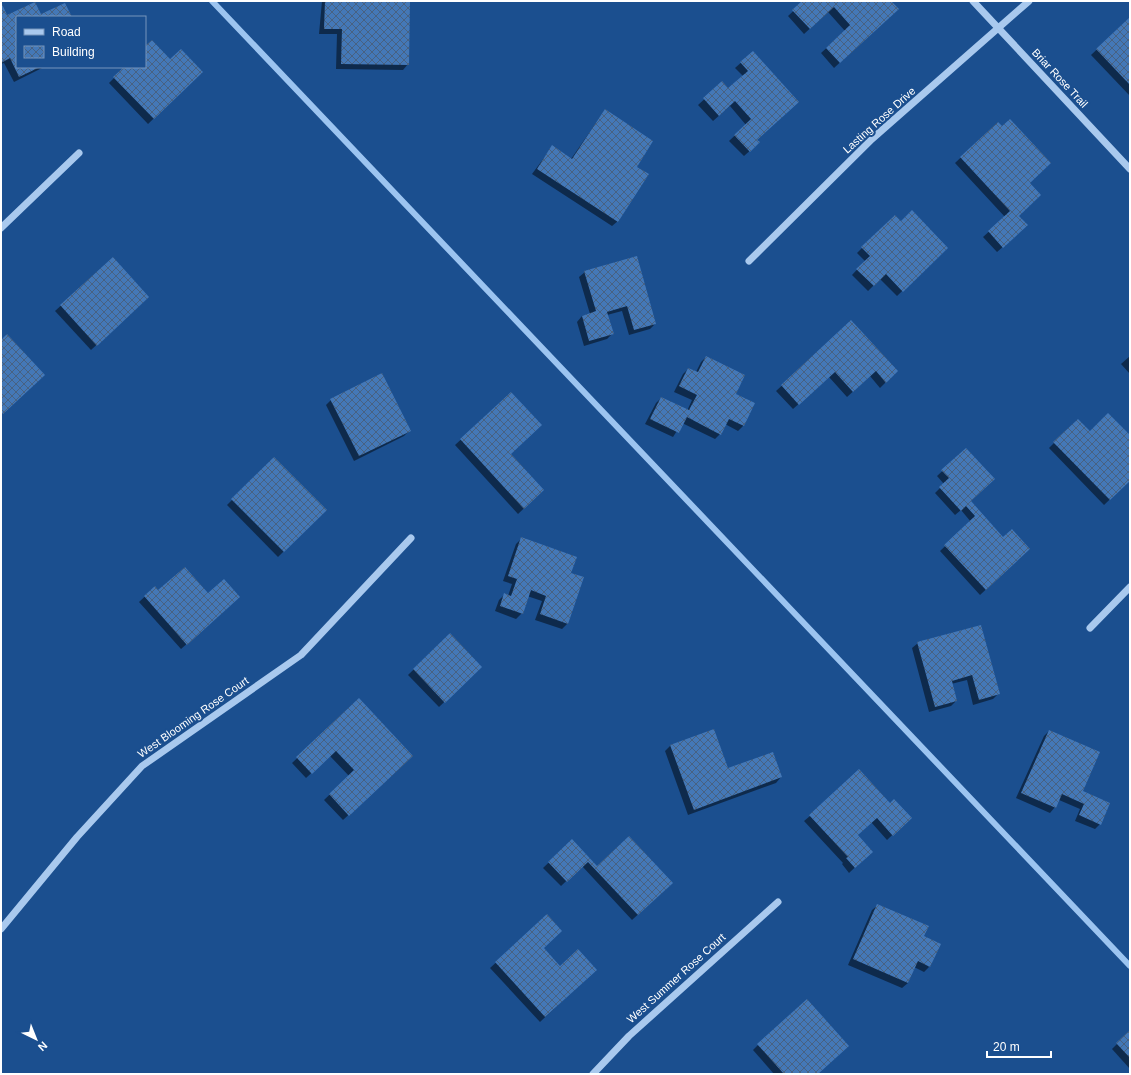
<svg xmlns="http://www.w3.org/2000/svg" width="1131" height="1075" font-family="Arial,sans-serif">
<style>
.shadow{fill:#0007}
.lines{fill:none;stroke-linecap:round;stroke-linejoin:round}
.stream{stroke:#9cc4f0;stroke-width:6}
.building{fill:url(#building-cross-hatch)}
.minor{stroke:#a9c9ee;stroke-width:7}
.labels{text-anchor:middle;stroke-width:4;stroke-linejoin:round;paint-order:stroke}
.street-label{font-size:11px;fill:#fff;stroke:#1b4f8f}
</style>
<defs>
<pattern id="building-cross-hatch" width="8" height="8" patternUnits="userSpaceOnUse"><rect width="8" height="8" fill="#4478b7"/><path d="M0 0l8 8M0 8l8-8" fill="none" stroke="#486282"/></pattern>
</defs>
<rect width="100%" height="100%" fill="#1b4f8f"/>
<g class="shadow">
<path d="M 322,1 L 352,1 L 408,64 L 403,70 L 336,69 L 337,34 L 319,34 Z"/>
<path d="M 804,1 L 890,1 L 892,14 L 834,68 L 821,53 L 845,31 L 828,12 L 804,34 L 788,16 Z"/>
<path d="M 1,5 L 7,17 L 71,17 L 17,17 L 17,67 L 44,67 L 14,82 L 4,63 L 1,64 Z"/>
<path d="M 1130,18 L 1130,96 L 1091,55 Z"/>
<path d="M 145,48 L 170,61 L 202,72 L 148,124 L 109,83 L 125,67 L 145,67 Z"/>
<path d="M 753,52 L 753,148 L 744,156 L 729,141 L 746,125 L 730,106 L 713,121 L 698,105 L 722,83 L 728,90 L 743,76 L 735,68 Z"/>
<path d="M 605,110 L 618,221 L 612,226 L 532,174 L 552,147 L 571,159 Z"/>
<path d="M 997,123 L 1029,183 L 1017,216 L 1021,231 L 997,252 L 983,237 L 1005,217 L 955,163 Z"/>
<path d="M 894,216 L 901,222 L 947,248 L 897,296 L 880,279 L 868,291 L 852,275 L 865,261 L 857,253 Z"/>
<path d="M 113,258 L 143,302 L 91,350 L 55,311 Z"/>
<path d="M 585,272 L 655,324 L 650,329 L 629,335 L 622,311 L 607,315 L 612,334 L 607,339 L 584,346 L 577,322 L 582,316 L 590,314 L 579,277 Z"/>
<path d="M 851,322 L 897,371 L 880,388 L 870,376 L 847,397 L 829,377 L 793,409 L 776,391 Z"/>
<path d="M 1130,356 L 1130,374 L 1121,364 Z"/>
<path d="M 706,357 L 735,394 L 754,404 L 743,426 L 738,431 L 725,424 L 720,434 L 715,439 L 682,423 L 673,437 L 645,424 L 656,403 L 661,398 L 687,411 L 692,400 L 674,392 L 683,374 L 688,369 L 696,372 L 701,362 Z"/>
<path d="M 511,393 L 510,454 L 538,495 L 518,514 L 455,445 Z"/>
<path d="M 331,400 L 410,430 L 404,436 L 354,461 L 326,405 Z"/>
<path d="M 1077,420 L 1090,433 L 1130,437 L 1130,480 L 1104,505 L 1049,448 Z"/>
<path d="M 966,449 L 969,502 L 1003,538 L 1024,554 L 980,595 L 940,551 L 971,522 L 961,510 L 955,515 L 935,493 L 944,484 L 937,476 Z"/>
<path d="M 274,458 L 326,510 L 278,557 L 227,505 Z"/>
<path d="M 521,539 L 570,574 L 567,624 L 562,629 L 535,620 L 542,601 L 527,596 L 522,613 L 516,619 L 495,611 L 499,600 L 504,595 L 508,596 L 512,584 L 503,581 L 516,544 Z"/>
<path d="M 155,587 L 158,591 L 208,594 L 234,602 L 181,649 L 139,602 Z"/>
<path d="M 980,626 L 998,694 L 993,699 L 973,705 L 967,680 L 951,684 L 956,701 L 951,706 L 929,712 L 912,648 L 918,643 Z"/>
<path d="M 450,634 L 481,667 L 439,707 L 408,675 Z"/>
<path d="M 359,700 L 407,761 L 343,820 L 324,800 L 349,776 L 330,756 L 306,778 L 292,763 Z"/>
<path d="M 714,730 L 728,770 L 781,777 L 776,783 L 688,815 L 665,751 L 670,746 Z"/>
<path d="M 1049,731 L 1100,824 L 1095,829 L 1075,821 L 1080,809 L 1059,800 L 1055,807 L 1050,813 L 1016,798 L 1044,736 Z"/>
<path d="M 890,804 L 910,818 L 887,840 L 871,822 L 857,835 L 866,857 L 849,873 L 842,864 L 843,863 L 804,821 L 810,816 Z"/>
<path d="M 572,840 L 597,867 L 667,888 L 632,920 L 582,866 L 561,886 L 543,868 Z"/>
<path d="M 878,905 L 929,967 L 924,972 L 914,967 L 908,983 L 902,988 L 848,965 L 872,910 Z"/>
<path d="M 547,916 L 543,949 L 560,967 L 590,975 L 540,1022 L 490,968 Z"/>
<path d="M 1130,1031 L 1130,1069 L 1112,1049 Z"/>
<path d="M 758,1045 L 817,1074 L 774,1074 L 753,1050 Z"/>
</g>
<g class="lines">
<path class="stream" d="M 212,1 L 1130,966"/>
</g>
<g class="building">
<path d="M 325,1 L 410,1 L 409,65 L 341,64 L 342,29 L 324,29 Z"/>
<path d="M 802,1 L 891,1 L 899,9 L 840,63 L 826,48 L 850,25 L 834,7 L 810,29 L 792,10 Z"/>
<path d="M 1,2 L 7,15 L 35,2 L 41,14 L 65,3 L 72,17 L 17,17 L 17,67 L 40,67 L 19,77 L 10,58 L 1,63 Z"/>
<path d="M 1130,17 L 1130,85 L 1096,49 Z"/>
<path d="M 152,40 L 170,59 L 181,49 L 203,72 L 154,119 L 113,77 L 124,67 L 145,67 L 145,46 Z"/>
<path d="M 753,51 L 799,102 L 757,140 L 760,142 L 750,152 L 734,135 L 751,119 L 735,101 L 719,116 L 703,98 L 722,81 L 728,88 L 748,71 L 740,62 Z"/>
<path d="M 605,109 L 653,141 L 637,167 L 649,174 L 618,222 L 537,169 L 552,145 L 572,159 Z"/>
<path d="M 1010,119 L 1051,163 L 1030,183 L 1041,195 L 1019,216 L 1028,225 L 1003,248 L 988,231 L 1010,211 L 960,157 L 998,122 L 1002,126 Z"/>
<path d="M 912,210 L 948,248 L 903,292 L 886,274 L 874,286 L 856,269 L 870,256 L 861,247 L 895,215 L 901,221 Z"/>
<path d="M 637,256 L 656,324 L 634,330 L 627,306 L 607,312 L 614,334 L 589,341 L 582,316 L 596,311 L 584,271 Z"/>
<path d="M 113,257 L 149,297 L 97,346 L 60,305 Z"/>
<path d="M 851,320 L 898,371 L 886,383 L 876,371 L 853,392 L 835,372 L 799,405 L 781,385 Z"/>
<path d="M 7,334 L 45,375 L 3,414 L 1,413 L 1,340 Z"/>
<path d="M 706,356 L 745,375 L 736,394 L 755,403 L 744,426 L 729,419 L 721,435 L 687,417 L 679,433 L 650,419 L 661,397 L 689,410 L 697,395 L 679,386 L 688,368 L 698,372 Z"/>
<path d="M 382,373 L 411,431 L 359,456 L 330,399 Z"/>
<path d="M 511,392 L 542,425 L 511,454 L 544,490 L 524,509 L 460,439 Z"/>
<path d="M 1108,413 L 1130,435 L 1130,481 L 1110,500 L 1053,442 L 1078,419 L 1090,431 Z"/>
<path d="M 966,448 L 995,479 L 971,501 L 1003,537 L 1012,529 L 1030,549 L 986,590 L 944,545 L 975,516 L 966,506 L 961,511 L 939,487 L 949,478 L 941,470 Z"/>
<path d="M 274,457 L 327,510 L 284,552 L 231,499 Z"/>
<path d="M 521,537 L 577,557 L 571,573 L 584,577 L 568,624 L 540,614 L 546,596 L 531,590 L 523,614 L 500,606 L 504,593 L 511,596 L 517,579 L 508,576 Z"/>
<path d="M 185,567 L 208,593 L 224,579 L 240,597 L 187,645 L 144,596 L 155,586 L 158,590 Z"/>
<path d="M 981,625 L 1000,694 L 979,700 L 972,675 L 952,681 L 957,701 L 935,707 L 917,642 Z"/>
<path d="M 450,633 L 482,667 L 445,703 L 413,669 Z"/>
<path d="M 359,698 L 413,756 L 349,816 L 329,794 L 354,770 L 336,751 L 312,774 L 296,757 Z"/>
<path d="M 714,729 L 728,768 L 773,752 L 782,777 L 694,810 L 670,745 Z"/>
<path d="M 1049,730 L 1100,752 L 1083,791 L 1110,803 L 1101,825 L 1079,815 L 1084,804 L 1062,794 L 1056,808 L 1021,793 Z"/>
<path d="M 859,769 L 890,803 L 894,799 L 912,818 L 893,836 L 877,818 L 858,835 L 873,852 L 855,868 L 846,858 L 848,857 L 809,815 Z"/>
<path d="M 629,836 L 673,883 L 638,915 L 588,862 L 567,882 L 548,862 L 572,839 L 597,866 Z"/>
<path d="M 877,904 L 929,926 L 924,936 L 941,944 L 930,967 L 918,961 L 908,983 L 853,959 Z"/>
<path d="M 547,914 L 562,931 L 544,948 L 560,966 L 578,949 L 597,970 L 545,1017 L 495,962 Z"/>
<path d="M 807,999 L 849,1046 L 818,1074 L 784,1074 L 757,1044 Z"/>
<path d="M 1130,1030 L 1130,1058 L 1116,1043 Z"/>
</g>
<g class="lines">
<g class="minor">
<path d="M 973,1 L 1130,169"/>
<path d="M 1,228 L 79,153"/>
<path d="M 749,261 L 872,139 L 1029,1"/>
<path d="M 1090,628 L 1130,587"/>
<path d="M 1,929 L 77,837 L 142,766 L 301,655 L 411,538"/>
<path d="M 593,1074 L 629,1036 L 778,902"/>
</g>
</g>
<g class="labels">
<g class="street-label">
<text transform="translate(1060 78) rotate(47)" y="4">Briar Rose Trail</text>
<text transform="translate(879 120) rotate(-42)" y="4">Lasting Rose Drive</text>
<text transform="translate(193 717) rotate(-35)" y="4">West Blooming Rose Court</text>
<text transform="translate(676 978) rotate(-42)" y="4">West Summer Rose Court</text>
</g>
</g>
<rect width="1131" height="1075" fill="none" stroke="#ffffff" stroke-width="4"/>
<rect x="16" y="16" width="130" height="52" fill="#1b4f8f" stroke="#7695bc"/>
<rect x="24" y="29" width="20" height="6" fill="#a9c9ee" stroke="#7695bc"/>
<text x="52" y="36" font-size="12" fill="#ffffff">Road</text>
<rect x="24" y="46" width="20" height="12" fill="url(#building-cross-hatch)" stroke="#7695bc"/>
<text x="52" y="56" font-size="12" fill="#ffffff">Building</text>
<g transform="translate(36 1039) rotate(137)" stroke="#1b4f8f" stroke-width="3" paint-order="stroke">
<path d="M0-3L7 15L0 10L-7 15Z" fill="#ffffff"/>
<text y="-6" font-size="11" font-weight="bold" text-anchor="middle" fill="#ffffff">N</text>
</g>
<path d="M987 1051v6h64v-6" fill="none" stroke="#ffffff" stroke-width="2"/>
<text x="993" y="1051" font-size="12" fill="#ffffff" stroke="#1b4f8f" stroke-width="3" paint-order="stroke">20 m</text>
</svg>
